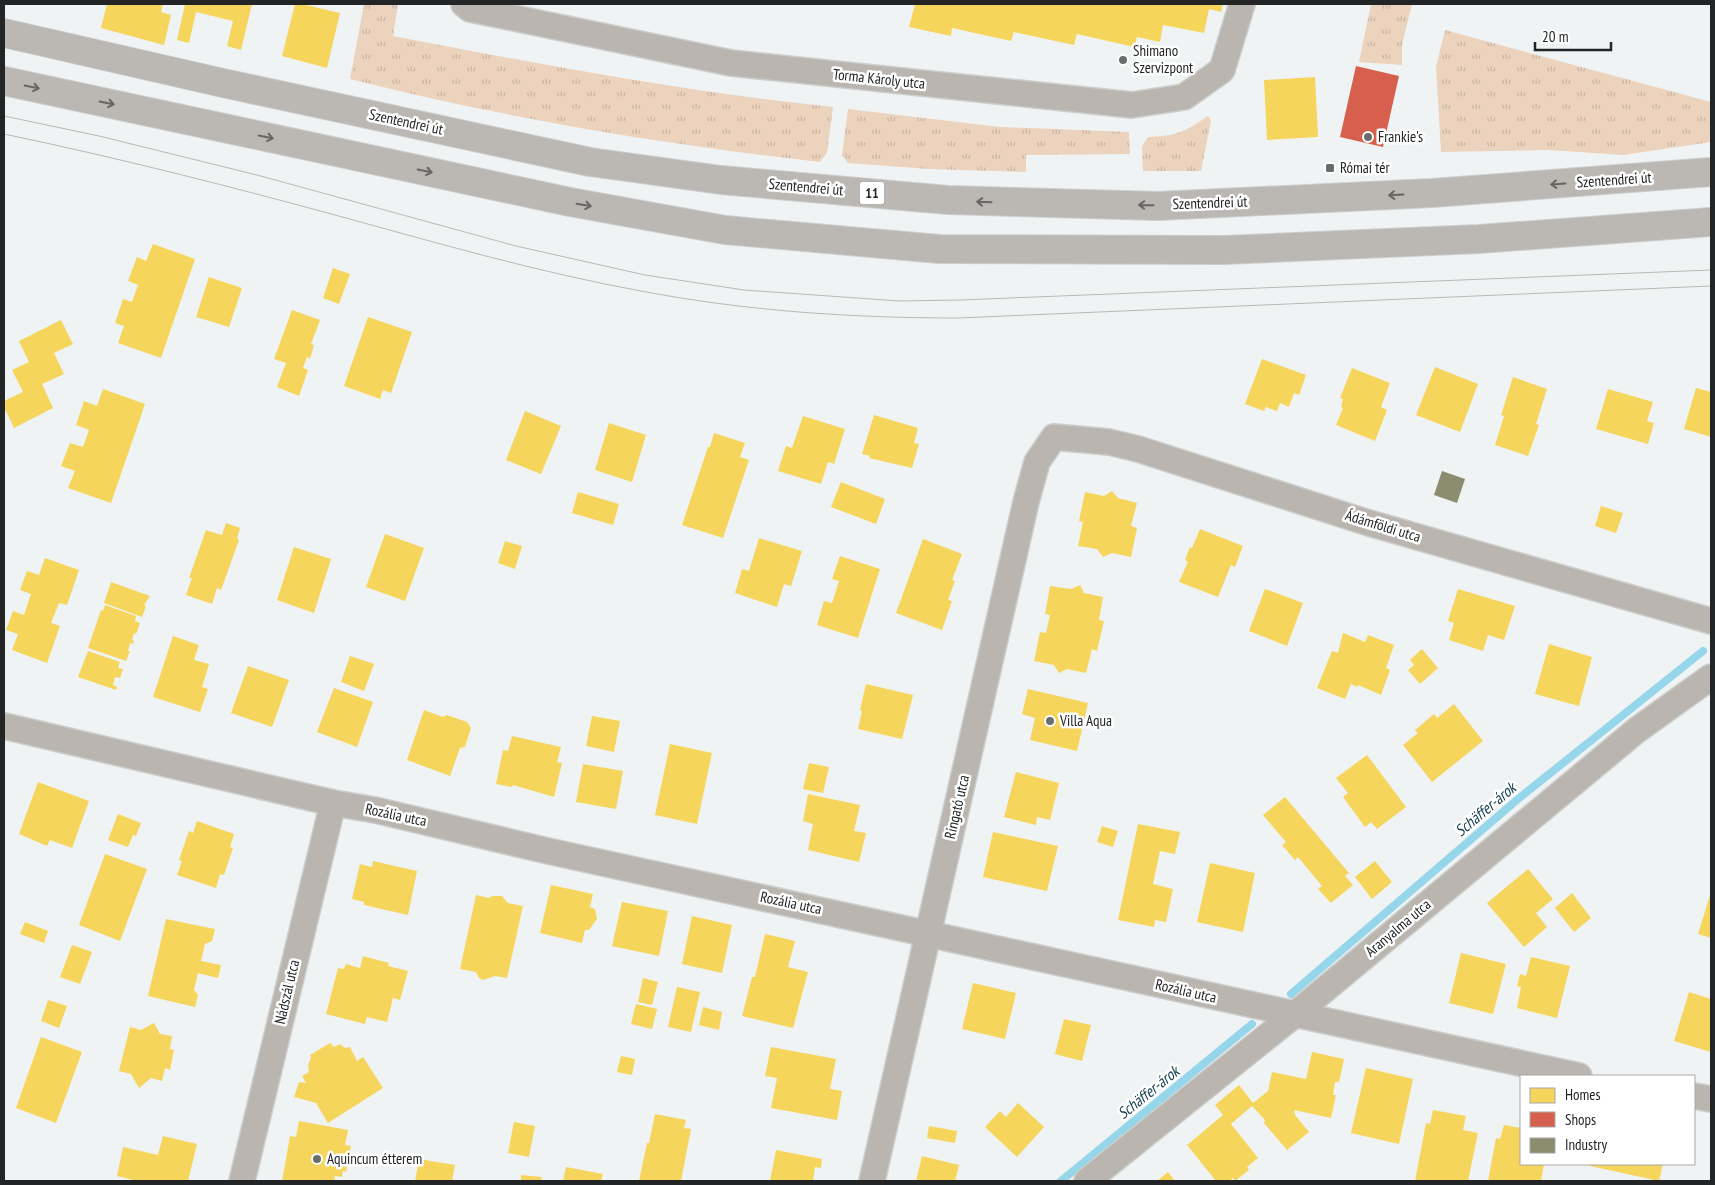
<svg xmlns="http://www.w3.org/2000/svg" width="1715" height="1185" font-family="'PT Sans Narrow',sans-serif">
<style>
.grass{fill:url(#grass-tufts)}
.homes{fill:#f6d55c}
.shops{fill:#d6604d}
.industry{fill:#8c8c6e}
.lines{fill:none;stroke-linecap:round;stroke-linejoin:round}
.stream{stroke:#95d6ea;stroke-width:8}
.minor-casing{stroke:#cccece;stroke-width:28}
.primary-casing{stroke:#cccece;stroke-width:30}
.minor{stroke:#bab5af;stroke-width:25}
.primary{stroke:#bbb7b2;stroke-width:28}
.tram{stroke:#bab8b5;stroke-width:1}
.oneway{stroke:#676664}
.poi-dot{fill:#6a6c6d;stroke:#fff;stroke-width:2}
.labels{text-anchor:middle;stroke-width:5;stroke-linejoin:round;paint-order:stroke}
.shield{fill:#fff;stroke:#646666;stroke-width:1}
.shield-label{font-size:14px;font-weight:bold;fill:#222425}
.poi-label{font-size:15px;fill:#222425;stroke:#fff;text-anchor:start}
.street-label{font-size:15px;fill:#222425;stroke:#fff}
.water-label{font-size:16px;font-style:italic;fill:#19424f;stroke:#fff}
</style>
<defs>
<pattern id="grass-tufts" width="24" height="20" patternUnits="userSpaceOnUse" patternTransform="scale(1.25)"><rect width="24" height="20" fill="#ecd3be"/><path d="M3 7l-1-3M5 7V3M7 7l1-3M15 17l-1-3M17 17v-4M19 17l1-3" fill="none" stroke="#cab5a3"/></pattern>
</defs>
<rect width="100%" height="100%" fill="#f0f3f4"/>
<g class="grass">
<path d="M 364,4 L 398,4 L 393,36 C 539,64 685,92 833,107 L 827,153 L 820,162 C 661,144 504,118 350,79 Z"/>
<path d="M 1371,4 L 1412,4 L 1402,45 L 1402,65 L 1359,62 Z"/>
<path d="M 1445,30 L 1711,102 L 1711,142 L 1623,155 L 1549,150 L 1441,152 L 1436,67 Z"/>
<path d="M 848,109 L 1000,127 L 1129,132 L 1130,154 L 1026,155 L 1026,172 L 929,169 L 848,163 L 842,155 Z"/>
<path d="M 1208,116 L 1211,121 L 1201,171 L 1143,171 L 1142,146 L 1148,137 C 1177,136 1184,132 1208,116 Z"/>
</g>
<g class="homes">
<path d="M 107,4 L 163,4 L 161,12 L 171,15 L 164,45 L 101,28 Z"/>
<path d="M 185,4 L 252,4 L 241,50 L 227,46 L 233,21 L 196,12 L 189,43 L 177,40 Z"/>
<path d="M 295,4 L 302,4 L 340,13 L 327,68 L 282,56 Z"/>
<path d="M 915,4 L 1223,4 L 1221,12 L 1209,9 L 1204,33 L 1163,25 L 1160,42 L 1137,37 L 1134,47 L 1077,34 L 1074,45 L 1014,32 L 1011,41 L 952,28 L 951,36 L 909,27 Z"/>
<path d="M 1315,77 L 1318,137 L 1267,140 L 1264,80 Z"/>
<path d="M 153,244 L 195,259 L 161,358 L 118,343 L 124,326 L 115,323 L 123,299 L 132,302 L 138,285 L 128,281 L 137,257 L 146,261 Z"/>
<path d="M 333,268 L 350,274 L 339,304 L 323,298 Z"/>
<path d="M 209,277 L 242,288 L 229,327 L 196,317 Z"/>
<path d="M 292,310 L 320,320 L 311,344 L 314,345 L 310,359 L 307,357 L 303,368 L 308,370 L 299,396 L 277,387 L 286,363 L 274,359 Z"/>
<path d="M 368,317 L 412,332 L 391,393 L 383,390 L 380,399 L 344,386 Z"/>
<path d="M 61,320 L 73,344 L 54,353 L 64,374 L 42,384 L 53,408 L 14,428 L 4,407 L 4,401 L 23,392 L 12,370 L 29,362 L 19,341 Z"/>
<path d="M 1262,359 L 1306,375 L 1299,395 L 1294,393 L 1289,407 L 1280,403 L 1277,411 L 1266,407 L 1264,411 L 1245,404 Z"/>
<path d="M 1435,367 L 1478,384 L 1460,432 L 1416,415 Z"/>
<path d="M 1352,368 L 1390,383 L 1381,407 L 1387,410 L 1375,441 L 1336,425 L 1343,408 L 1341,407 L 1343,399 L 1340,398 Z"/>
<path d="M 1513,377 L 1547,389 L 1536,424 L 1539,425 L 1528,456 L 1495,445 L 1504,416 L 1501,415 Z"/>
<path d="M 1696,388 L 1711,392 L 1711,437 L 1684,429 Z"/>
<path d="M 103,389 L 145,404 L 111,503 L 68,488 L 75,471 L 61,466 L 70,443 L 83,447 L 89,430 L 76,425 L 84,401 L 97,406 Z"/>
<path d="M 1608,389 L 1653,402 L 1647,421 L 1654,423 L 1648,444 L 1596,429 Z"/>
<path d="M 525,411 L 561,426 L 541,474 L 506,460 Z"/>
<path d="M 874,415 L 918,428 L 914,443 L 919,444 L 912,468 L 869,458 L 870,456 L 862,454 Z"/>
<path d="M 803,416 L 845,429 L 834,464 L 828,462 L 821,484 L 778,471 L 786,446 L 792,448 Z"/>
<path d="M 609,423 L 646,435 L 632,482 L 595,470 Z"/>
<path d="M 714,433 L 745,443 L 740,457 L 749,460 L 723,538 L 682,525 L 708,447 L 710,447 Z"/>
<path d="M 841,482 L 885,499 L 876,524 L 831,507 Z"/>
<path d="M 1112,491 L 1118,498 L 1137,503 L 1131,526 L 1137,528 L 1131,557 L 1112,553 L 1103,557 L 1097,549 L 1078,546 L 1083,522 L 1079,521 L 1085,492 L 1104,496 Z"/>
<path d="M 578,492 L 619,504 L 613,525 L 572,513 Z"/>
<path d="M 1601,506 L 1623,513 L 1616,533 L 1595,526 Z"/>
<path d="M 226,523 L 240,528 L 237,538 L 239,540 L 221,590 L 217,588 L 212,604 L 186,595 L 192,578 L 189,578 L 206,530 L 222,535 Z"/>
<path d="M 1200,529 L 1243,546 L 1235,567 L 1231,565 L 1218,597 L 1179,582 L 1188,562 L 1185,560 L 1190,547 L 1192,548 Z"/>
<path d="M 385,534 L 424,548 L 405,601 L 366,587 Z"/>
<path d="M 759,538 L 802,551 L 791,586 L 784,584 L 777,607 L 735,593 L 742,569 L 749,571 Z"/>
<path d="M 923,539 L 962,554 L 952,580 L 955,581 L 948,600 L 952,601 L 942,630 L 896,613 Z"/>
<path d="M 505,541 L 522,546 L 515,569 L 498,563 Z"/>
<path d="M 294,547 L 331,559 L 314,613 L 277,600 Z"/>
<path d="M 840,556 L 880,569 L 858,638 L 817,625 L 824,601 L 832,603 L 839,581 L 832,579 Z"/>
<path d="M 45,558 L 79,570 L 67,605 L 59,603 L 51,623 L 60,626 L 47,663 L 12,650 L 18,634 L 6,630 L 13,611 L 24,615 L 31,594 L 20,590 L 27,571 L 39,575 Z"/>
<path d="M 111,582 L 150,596 L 144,605 L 146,606 L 142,617 L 104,603 Z"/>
<path d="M 1080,585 L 1084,593 L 1103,597 L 1099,620 L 1104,621 L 1097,651 L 1092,649 L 1086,673 L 1067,669 L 1059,673 L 1054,665 L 1034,661 L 1040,632 L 1046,633 L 1050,615 L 1045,614 L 1050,586 L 1071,589 Z"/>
<path d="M 1265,589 L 1303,603 L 1287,646 L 1249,631 Z"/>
<path d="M 1458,589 L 1515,606 L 1504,640 L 1488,635 L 1483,651 L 1449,640 L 1454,623 L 1448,621 Z"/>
<path d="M 105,605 L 136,616 L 135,621 L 140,623 L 136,634 L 134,633 L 132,640 L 134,641 L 133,644 L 130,643 L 128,651 L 130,651 L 126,661 L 88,648 L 101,610 L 103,611 Z"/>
<path d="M 1343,633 L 1365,642 L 1368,635 L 1394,645 L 1386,668 L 1390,670 L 1381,695 L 1358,685 L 1358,687 L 1351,684 L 1345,699 L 1317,688 L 1332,651 L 1338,653 Z"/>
<path d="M 173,636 L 199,645 L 194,660 L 209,664 L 202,687 L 208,689 L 200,712 L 153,697 Z"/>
<path d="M 1549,644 L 1592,657 L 1579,706 L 1535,694 Z"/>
<path d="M 1422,649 L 1438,668 L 1420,684 L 1408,670 L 1414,665 L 1410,660 Z"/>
<path d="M 88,651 L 120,662 L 118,668 L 123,669 L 120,678 L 115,677 L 113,685 L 117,687 L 116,690 L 78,677 Z"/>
<path d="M 350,656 L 374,664 L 364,691 L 341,682 Z"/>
<path d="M 248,666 L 289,680 L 272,727 L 231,713 Z"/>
<path d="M 866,684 L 913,695 L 902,739 L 858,729 L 862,711 L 860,710 Z"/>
<path d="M 334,688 L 373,702 L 357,747 L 317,732 Z"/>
<path d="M 1028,689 L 1088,703 L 1077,751 L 1030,740 L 1035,718 L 1022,714 Z"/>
<path d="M 1454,704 L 1483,741 L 1432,782 L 1403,745 L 1418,733 L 1415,730 L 1434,714 L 1437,718 Z"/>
<path d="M 424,710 L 443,717 L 447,715 L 467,722 L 471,728 L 465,747 L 460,748 L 450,776 L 407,760 Z"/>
<path d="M 592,716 L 620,721 L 614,752 L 586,746 Z"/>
<path d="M 512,736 L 561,747 L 557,762 L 562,763 L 554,797 L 513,785 L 512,787 L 496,784 L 503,750 L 508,751 Z"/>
<path d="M 670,744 L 712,753 L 697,824 L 655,815 Z"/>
<path d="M 1367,755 L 1406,807 L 1377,829 L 1371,822 L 1365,827 L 1343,797 L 1348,793 L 1336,778 Z"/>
<path d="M 809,763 L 829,767 L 823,793 L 803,789 Z"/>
<path d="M 583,764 L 623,771 L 616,809 L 576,802 Z"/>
<path d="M 1016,772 L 1059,783 L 1050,820 L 1037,817 L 1036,825 L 1004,817 Z"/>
<path d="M 38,782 L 89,801 L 72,848 L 50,840 L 47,846 L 19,834 Z"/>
<path d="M 808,794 L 860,805 L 854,831 L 866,833 L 859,862 L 808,850 L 813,824 L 803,821 Z"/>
<path d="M 1285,797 L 1349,873 L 1345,876 L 1353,885 L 1331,903 L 1318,889 L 1322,886 L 1298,857 L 1295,860 L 1282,845 L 1286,842 L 1263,815 Z"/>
<path d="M 118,814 L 141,823 L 136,836 L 133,835 L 128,847 L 108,840 Z"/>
<path d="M 197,821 L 234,834 L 230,847 L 233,848 L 224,875 L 220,874 L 216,888 L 177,875 L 182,861 L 179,860 L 189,831 L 193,833 Z"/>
<path d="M 1138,824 L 1180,832 L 1175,854 L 1160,851 L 1153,884 L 1173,889 L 1166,922 L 1155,920 L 1154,927 L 1118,920 Z"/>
<path d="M 1102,826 L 1118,831 L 1113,847 L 1097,842 Z"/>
<path d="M 993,832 L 1058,846 L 1047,891 L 983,877 Z"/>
<path d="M 105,854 L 147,869 L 120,941 L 79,925 Z"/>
<path d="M 373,861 L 417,871 L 408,915 L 364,905 L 364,902 L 352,899 L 360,864 L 372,867 Z"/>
<path d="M 1375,861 L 1392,882 L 1372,899 L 1355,877 Z"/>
<path d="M 1210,863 L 1255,873 L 1243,932 L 1197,922 Z"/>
<path d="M 1528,869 L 1553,899 L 1536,913 L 1547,927 L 1524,947 L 1487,903 Z"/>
<path d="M 551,885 L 593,894 L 590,907 L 595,909 L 597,919 L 589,930 L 585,930 L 582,943 L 540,933 Z"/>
<path d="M 1711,892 L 1711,938 L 1698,934 Z"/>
<path d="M 1572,893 L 1591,918 L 1574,932 L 1555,908 Z"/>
<path d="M 476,895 L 489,898 L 492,896 L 502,896 L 508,903 L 523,906 L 507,978 L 495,976 L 483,980 L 479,978 L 476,972 L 460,969 Z"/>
<path d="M 622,902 L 668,911 L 659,956 L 612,946 Z"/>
<path d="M 692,916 L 732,925 L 722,973 L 682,964 Z"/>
<path d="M 166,919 L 215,929 L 212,941 L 205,944 L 201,961 L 221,965 L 218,978 L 198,973 L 194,990 L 198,995 L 195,1007 L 148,996 Z"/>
<path d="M 25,922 L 48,931 L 44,943 L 20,934 Z"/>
<path d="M 765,934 L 795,941 L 788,967 L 808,972 L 793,1028 L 742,1016 L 752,977 L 755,977 Z"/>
<path d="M 72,945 L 92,952 L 80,984 L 60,977 Z"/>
<path d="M 1461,953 L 1506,964 L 1493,1014 L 1449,1003 Z"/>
<path d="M 363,956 L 389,963 L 388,966 L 408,971 L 400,1000 L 393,998 L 387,1022 L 367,1017 L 365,1024 L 326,1014 L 338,968 L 344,969 L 346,964 L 360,968 Z"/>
<path d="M 1531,957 L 1570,966 L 1557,1018 L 1517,1008 L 1521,987 L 1517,986 L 1520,974 L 1526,976 Z"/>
<path d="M 643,978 L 658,982 L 652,1005 L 638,1002 Z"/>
<path d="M 973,983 L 1016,993 L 1005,1039 L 962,1029 Z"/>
<path d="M 677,987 L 700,992 L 691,1032 L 668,1027 Z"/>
<path d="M 1689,992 L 1711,999 L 1711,1052 L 1674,1041 Z"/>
<path d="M 48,1000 L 67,1006 L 59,1028 L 41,1021 Z"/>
<path d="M 636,1004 L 657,1009 L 652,1029 L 631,1024 Z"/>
<path d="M 703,1007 L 722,1012 L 719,1030 L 699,1025 Z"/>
<path d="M 1064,1019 L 1091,1025 L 1082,1061 L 1055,1054 Z"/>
<path d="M 154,1023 L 160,1034 L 172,1036 L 170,1049 L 174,1050 L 170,1070 L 165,1068 L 162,1081 L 151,1078 L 139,1088 L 131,1074 L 119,1071 L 130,1027 L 141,1030 Z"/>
<path d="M 41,1037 L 82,1052 L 56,1123 L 16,1108 Z"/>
<path d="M 330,1043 L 334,1047 L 340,1044 L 345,1048 L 350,1047 L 357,1061 L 363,1057 L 383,1088 L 328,1123 L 316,1103 L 294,1097 L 299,1082 L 306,1083 L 302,1076 L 309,1072 L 308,1065 L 311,1058 L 310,1055 Z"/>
<path d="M 771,1047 L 836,1059 L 830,1089 L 842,1091 L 837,1120 L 771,1108 L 777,1078 L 765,1076 Z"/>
<path d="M 1312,1052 L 1344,1059 L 1339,1082 L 1335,1082 L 1333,1095 L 1336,1095 L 1331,1118 L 1294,1110 L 1295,1115 L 1309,1132 L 1287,1150 L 1264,1123 L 1265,1120 L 1252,1106 L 1231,1124 L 1258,1158 L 1247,1167 L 1249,1170 L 1235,1181 L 1233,1178 L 1229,1181 L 1216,1181 L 1187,1145 L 1223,1115 L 1215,1105 L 1239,1085 L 1253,1103 L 1268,1091 L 1272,1072 L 1306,1079 Z"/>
<path d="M 621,1056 L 635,1059 L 632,1075 L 617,1072 Z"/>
<path d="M 1366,1068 L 1413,1079 L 1399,1144 L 1351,1133 Z"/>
<path d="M 1018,1103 L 1044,1127 L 1017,1157 L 985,1127 L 1000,1111 L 1006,1117 Z"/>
<path d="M 1433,1110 L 1466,1116 L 1463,1130 L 1478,1133 L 1468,1181 L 1415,1181 L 1426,1123 L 1430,1124 Z"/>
<path d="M 655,1114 L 686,1120 L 684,1128 L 691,1129 L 681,1181 L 639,1181 L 647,1143 L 649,1143 Z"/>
<path d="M 299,1121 L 348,1130 L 345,1145 L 351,1146 L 346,1172 L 343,1171 L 342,1177 L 335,1176 L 334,1181 L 282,1181 L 290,1136 L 296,1137 Z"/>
<path d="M 514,1122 L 535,1126 L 529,1157 L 508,1153 Z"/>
<path d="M 1504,1125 L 1521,1128 L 1521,1164 L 1544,1164 L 1541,1181 L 1488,1181 L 1496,1138 L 1500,1139 Z"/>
<path d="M 929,1126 L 957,1131 L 955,1143 L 927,1138 Z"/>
<path d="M 163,1136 L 197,1144 L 188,1181 L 137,1181 L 117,1176 L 123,1147 L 158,1155 Z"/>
<path d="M 776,1150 L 822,1159 L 821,1168 L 815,1167 L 813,1181 L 770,1181 Z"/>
<path d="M 922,1156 L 959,1165 L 955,1181 L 916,1181 Z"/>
<path d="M 419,1159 L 455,1165 L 452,1181 L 415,1181 Z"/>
<path d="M 1591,1164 L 1663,1164 L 1659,1181 L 1590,1166 Z"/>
<path d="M 566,1167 L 603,1174 L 601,1181 L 563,1181 Z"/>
<path d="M 1168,1172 L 1175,1181 L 1157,1181 Z"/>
<path d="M 521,1175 L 542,1177 L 541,1181 L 521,1181 Z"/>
</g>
<path class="shops" d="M 1356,66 L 1399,76 L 1383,147 L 1340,137 Z"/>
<path class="industry" d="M 1442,471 L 1465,479 L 1457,503 L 1434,495 Z"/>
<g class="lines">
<g class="stream">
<path d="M 1291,994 L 1518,799 L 1703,651"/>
<path d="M 1061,1181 L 1252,1024"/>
</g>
<defs>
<g id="minor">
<path d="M 464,4 L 470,9 L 480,11 L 731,63 L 1132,105 L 1184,97 L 1222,70 L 1242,4"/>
<path d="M 4,726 L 333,803 L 375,810 L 548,851 L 1579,1076"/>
<path d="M 1694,1096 L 1711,1099"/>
<path d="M 242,1181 L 333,803"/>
<path d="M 872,1181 L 1026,502 L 1037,462 L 1054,437 L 1109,442 L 1138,449 L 1369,523 L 1711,621"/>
<path d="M 1087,1181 L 1294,1015 L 1637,730 L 1711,677"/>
</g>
<g id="primary">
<path d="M 4,33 L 223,83 L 590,162 L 721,180 L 948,200 L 1158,206 L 1432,193 L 1711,172"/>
<path d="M 4,81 L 570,202 L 725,230 L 939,249 L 1224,250 L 1479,239 L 1711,222"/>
</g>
</defs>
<use href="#minor" class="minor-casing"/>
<use href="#primary" class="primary-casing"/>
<use href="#minor" class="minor"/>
<use href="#primary" class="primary"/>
<g class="tram">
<path d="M 4,116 L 99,136 L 257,175 L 516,246 L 645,275 L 744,290 L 899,301 L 960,300 L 1711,270"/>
<path d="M 4,134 C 119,158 233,187 346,218 C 444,245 542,273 641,291 C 746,311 852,318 958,318 L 1711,286"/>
</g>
</g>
<defs><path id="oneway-shaft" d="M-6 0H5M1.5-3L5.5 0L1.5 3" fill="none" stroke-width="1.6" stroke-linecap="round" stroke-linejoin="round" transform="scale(1.25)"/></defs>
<g class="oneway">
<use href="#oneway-shaft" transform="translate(32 87) rotate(12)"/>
<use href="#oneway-shaft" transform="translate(107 103) rotate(12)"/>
<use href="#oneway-shaft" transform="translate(266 137) rotate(12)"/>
<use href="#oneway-shaft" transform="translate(425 171) rotate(12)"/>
<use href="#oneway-shaft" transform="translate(1558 184) rotate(176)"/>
<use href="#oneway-shaft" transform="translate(1396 195) rotate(177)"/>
<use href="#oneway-shaft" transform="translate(984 202) rotate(-178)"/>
<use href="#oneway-shaft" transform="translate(584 205) rotate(10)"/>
<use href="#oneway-shaft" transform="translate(1146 205) rotate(-179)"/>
</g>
<g class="poi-dot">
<circle cx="1123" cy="60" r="5"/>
<circle cx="1368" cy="137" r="5"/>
<rect x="1325" y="163" width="10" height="10" rx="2.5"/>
<circle cx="1050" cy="721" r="5"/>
<circle cx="317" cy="1159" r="5"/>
</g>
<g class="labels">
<rect class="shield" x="859.5" y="181.5" width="25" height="23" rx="4"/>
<g class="shield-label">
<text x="872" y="198">11</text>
</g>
<g class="poi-label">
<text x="1133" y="56">Shimano<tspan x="1133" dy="17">Szervizpont</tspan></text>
<text x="1378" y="142">Frankie's</text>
<text x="1340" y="173">Római tér</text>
<text x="1060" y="726">Villa Aqua</text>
<text x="327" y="1164">Aquincum étterem</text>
</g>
<g class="street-label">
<text transform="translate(879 79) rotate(6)" y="5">Torma Károly utca</text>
<text transform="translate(406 122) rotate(12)" y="5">Szentendrei út</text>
<text transform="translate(1614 180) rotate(-4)" y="5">Szentendrei út</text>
<text transform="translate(806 187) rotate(5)" y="5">Szentendrei út</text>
<text transform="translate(1210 203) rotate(-2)" y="5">Szentendrei út</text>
<text transform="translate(1383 526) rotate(17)" y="5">Ádámföldi utca</text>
<text transform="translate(957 807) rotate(-77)" y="5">Ringató utca</text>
<text transform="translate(396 815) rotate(12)" y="5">Rozália utca</text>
<text transform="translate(791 903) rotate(12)" y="5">Rozália utca</text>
<text transform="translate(1398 928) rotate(-40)" y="5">Aranyalma utca</text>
<text transform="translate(1186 991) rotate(13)" y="5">Rozália utca</text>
<text transform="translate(287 992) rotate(-77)" y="5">Nádszál utca</text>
</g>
<g class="water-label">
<text transform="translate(1485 809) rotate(-40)" y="6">Schäffer-árok</text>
<text transform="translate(1148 1092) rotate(-39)" y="6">Schäffer-árok</text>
</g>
</g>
<rect width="1715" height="1185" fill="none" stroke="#222425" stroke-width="10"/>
<rect x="1520" y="1075" width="175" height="90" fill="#ffffff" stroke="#a7a7a8"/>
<rect x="1530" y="1088" width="25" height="15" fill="#f6d55c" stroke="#a7a7a8"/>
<text x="1565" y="1100" font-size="15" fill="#222425">Homes</text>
<rect x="1530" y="1112" width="25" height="15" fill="#d6604d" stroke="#a7a7a8"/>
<text x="1565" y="1125" font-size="15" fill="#222425">Shops</text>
<rect x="1530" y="1138" width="25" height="15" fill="#8c8c6e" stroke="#a7a7a8"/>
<text x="1565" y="1150" font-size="15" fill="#222425">Industry</text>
<path d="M1535 42v8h76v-8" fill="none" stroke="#222425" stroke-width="2.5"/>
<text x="1542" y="42" font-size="15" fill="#222425" stroke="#ffffff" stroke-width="4" paint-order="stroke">20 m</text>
</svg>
